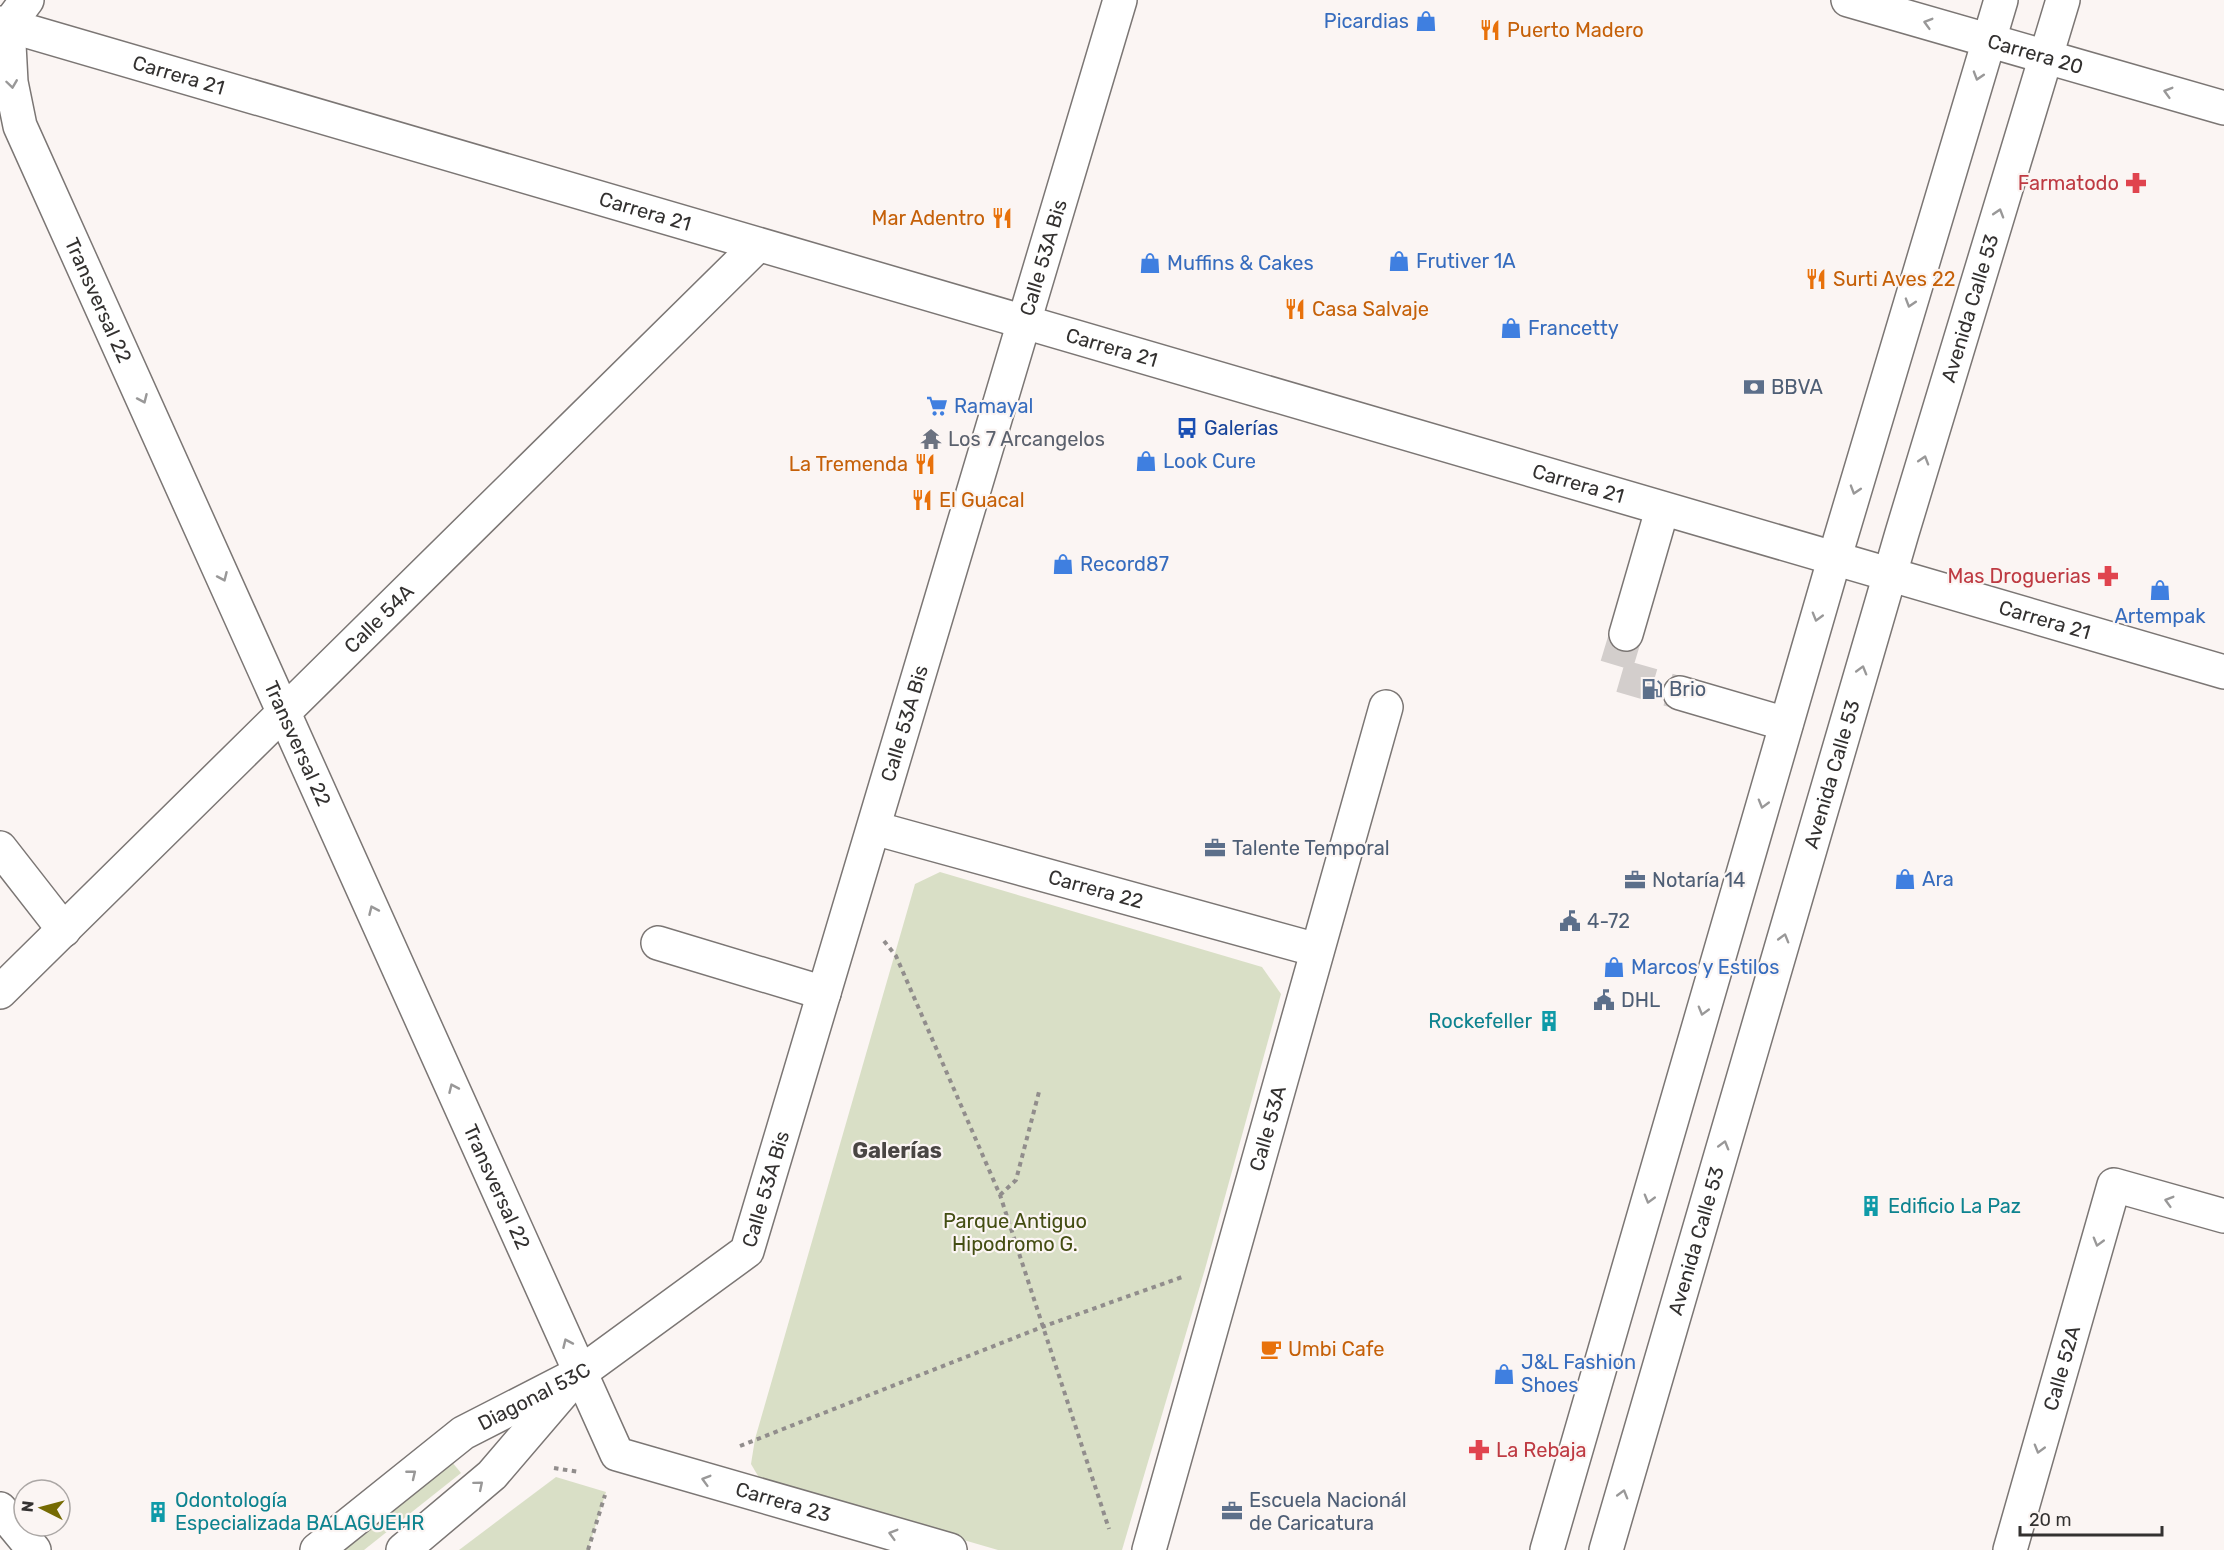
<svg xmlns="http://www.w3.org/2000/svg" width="2224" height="1550" font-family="Rubik,sans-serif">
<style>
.green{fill:#d9dfc6}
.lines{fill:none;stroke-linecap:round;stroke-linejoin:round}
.minor-tunnel{stroke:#d3cecc;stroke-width:33;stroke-dasharray:33 16;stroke-linecap:butt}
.minor-casing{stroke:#7b7674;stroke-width:36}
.major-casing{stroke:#7b7674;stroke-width:36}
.path{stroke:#918d8c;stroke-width:4;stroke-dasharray:4.5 4.5;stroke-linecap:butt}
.minor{stroke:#fff;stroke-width:33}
.major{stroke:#fff;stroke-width:33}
.oneway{stroke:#999898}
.labels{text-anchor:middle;stroke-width:4.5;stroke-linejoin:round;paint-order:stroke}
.shop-label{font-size:20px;fill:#366cbe;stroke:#fbf5f3;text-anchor:start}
.food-label{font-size:20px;fill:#c56008;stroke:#fbf5f3;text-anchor:start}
.street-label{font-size:20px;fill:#333130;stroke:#fbf5f3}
.health-label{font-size:20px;fill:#be3a42;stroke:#fbf5f3;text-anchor:end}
.service-label{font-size:20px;fill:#4e5e75;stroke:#fbf5f3;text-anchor:start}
.transit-label{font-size:20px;fill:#164399;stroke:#fbf5f3;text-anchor:start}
.worship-label{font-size:20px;fill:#5b616d;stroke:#fbf5f3;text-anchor:start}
.culture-label{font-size:20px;fill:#0d838f;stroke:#fbf5f3;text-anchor:start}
.park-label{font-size:20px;fill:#444e13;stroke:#fbf5f3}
.quarter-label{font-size:22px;font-weight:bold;fill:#494543;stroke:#fbf5f3}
</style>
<rect width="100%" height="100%" fill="#fbf5f3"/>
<g class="green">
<path d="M 940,872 L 1262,967 L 1281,994 L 1205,1269 L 1122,1550 L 998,1550 L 761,1481 L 751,1464 L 755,1439 L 915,884 Z"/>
<path d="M 452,1462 L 461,1473 L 364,1550 L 341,1550 Z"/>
<path d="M 556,1477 L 606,1492 L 588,1550 L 459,1550 Z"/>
</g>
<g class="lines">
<path class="minor-tunnel" d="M 1626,634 L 1614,674 L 1680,693"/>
<defs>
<g id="minor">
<path id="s1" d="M 1848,0 L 2224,108"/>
<path id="s2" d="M 0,23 L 2224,672"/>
<path id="s3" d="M 8,26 L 11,82 L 20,126 L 617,1454 L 950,1550"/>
<path d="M 0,36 L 27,0"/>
<path d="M 1626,634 L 1662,510"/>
<path d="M 1680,693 L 1786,724"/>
<path id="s4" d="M 874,828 L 1317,950"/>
<path d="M 0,848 L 64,930"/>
<path d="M 658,943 L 824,993"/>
<path id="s5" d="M 0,992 L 758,245"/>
<path id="s6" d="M 317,1550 L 463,1433 L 580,1373 L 747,1251 L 1120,0"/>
<path d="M 403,1550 L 492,1475 L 569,1385"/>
<path id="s7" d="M 1149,1550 L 1386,707"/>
<path id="s8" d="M 2010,1550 L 2114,1185 L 2224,1216"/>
</g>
<g id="major">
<path d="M 0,1509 L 34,1550"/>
<path d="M 1547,1550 L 1834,560 L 2001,0"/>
<path id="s9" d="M 1606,1550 L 1902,533 L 2063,0"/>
</g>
</defs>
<use href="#minor" class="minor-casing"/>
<use href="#major" class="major-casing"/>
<g class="path">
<path d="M 884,941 L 896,956 L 1000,1195 L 1109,1529"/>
<path d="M 1000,1195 L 1016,1180 L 1040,1088"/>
<path d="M 740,1446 L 1042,1327 L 1182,1277"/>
<path d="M 554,1468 L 579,1472"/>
<path d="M 588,1550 L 605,1495"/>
</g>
<use href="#minor" class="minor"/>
<use href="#major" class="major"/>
</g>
<defs><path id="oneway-chevron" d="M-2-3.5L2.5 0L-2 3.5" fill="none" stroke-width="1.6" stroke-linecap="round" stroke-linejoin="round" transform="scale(1.5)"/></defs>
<g class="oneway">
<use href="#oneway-chevron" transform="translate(1928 23) rotate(-164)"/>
<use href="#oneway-chevron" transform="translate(1978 76) rotate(107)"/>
<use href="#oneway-chevron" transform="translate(12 84) rotate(82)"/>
<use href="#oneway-chevron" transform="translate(2168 92) rotate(-164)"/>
<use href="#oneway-chevron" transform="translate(1999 213) rotate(-73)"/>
<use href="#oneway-chevron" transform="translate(1910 303) rotate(107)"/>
<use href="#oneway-chevron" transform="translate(143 399) rotate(66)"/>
<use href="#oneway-chevron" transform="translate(1924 460) rotate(-73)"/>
<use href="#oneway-chevron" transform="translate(1855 490) rotate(107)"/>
<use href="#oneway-chevron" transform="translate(223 577) rotate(66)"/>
<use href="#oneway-chevron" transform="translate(1817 617) rotate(106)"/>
<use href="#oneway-chevron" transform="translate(1862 670) rotate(-74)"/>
<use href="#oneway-chevron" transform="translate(1763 804) rotate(106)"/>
<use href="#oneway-chevron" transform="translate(373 910) rotate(-114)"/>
<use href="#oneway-chevron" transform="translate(1784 938) rotate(-74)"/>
<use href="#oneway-chevron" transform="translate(1703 1011) rotate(106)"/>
<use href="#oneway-chevron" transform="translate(453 1088) rotate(-114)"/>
<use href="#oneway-chevron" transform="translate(1724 1145) rotate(-74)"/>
<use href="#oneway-chevron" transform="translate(1649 1199) rotate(106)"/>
<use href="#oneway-chevron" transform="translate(2169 1201) rotate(-164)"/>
<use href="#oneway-chevron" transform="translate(2098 1242) rotate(106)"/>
<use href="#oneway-chevron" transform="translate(567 1343) rotate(-114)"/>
<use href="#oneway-chevron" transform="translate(2039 1449) rotate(106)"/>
<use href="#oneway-chevron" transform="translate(412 1474) rotate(-39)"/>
<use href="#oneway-chevron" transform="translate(706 1480) rotate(-164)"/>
<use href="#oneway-chevron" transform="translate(479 1485) rotate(-40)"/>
<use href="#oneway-chevron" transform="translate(1623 1494) rotate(-74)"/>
<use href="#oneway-chevron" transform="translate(893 1534) rotate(-164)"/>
</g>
<defs>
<symbol id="shop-bare" viewBox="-9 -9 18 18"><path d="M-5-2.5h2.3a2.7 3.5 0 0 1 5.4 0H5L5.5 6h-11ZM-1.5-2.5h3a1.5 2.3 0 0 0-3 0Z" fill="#3f7fe0" stroke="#fbf5f3" stroke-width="2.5" paint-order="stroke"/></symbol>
<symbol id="restaurant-bare" viewBox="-9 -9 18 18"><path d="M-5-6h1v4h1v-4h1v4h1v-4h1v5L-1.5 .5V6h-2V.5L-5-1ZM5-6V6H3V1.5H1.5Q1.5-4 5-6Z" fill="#e8710a" stroke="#fbf5f3" stroke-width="2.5" paint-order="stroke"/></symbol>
<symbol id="pharmacy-bare" viewBox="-9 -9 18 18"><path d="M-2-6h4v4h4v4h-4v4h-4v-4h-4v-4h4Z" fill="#e0444e" stroke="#fbf5f3" stroke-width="2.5" paint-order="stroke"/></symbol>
<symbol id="bank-bare" viewBox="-9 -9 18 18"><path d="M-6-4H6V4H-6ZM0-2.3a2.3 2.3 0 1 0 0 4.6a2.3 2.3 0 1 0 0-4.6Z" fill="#5c6f8a" stroke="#fbf5f3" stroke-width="2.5" paint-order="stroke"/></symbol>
<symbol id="supermarket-bare" viewBox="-9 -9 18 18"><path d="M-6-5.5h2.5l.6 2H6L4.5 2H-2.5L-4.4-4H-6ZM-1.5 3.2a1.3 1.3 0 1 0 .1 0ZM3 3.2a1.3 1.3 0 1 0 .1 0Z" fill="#3f7fe0" stroke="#fbf5f3" stroke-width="2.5" paint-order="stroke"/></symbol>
<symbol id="bus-bare" viewBox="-9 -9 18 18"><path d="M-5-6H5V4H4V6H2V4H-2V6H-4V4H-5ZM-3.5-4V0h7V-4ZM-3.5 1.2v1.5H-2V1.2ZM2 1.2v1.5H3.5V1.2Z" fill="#1a4fb4" stroke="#fbf5f3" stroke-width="2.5" paint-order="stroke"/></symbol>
<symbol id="temple-bare" viewBox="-9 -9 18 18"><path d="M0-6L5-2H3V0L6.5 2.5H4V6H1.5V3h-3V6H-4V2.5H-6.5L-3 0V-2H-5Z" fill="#6b7280" stroke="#fbf5f3" stroke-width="2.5" paint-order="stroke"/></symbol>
<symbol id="fuel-bare" viewBox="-9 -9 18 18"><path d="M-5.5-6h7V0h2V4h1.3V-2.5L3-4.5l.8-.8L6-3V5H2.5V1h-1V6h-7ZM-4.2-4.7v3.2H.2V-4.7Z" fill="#5c6f8a" stroke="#fbf5f3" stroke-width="2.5" paint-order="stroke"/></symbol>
<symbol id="office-bare" viewBox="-9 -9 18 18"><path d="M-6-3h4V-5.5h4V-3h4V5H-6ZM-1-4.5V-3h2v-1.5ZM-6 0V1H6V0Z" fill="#5c6f8a" stroke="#fbf5f3" stroke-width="2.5" paint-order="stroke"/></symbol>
<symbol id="civic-bare" viewBox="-9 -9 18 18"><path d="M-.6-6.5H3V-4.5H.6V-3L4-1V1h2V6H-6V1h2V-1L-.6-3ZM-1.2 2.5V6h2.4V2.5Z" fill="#5c6f8a" stroke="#fbf5f3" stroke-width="2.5" paint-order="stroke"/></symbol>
<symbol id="building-bare" viewBox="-9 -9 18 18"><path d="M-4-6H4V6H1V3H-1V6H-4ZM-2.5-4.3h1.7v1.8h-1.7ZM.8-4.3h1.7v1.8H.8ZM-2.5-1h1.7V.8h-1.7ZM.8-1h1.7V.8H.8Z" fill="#0f9aa8" stroke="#fbf5f3" stroke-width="2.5" paint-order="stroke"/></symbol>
<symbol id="cafe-bare" viewBox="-9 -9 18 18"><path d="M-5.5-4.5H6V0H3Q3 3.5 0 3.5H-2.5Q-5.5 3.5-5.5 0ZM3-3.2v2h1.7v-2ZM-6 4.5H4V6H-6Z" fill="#e8710a" stroke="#fbf5f3" stroke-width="2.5" paint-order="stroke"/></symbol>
</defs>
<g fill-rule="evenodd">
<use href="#shop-bare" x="1411" y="6" width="30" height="30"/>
<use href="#restaurant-bare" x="1475" y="15" width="30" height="30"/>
<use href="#pharmacy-bare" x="2121" y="168" width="30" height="30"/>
<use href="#restaurant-bare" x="987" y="203" width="30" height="30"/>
<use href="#shop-bare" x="1384" y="246" width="30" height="30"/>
<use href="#shop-bare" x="1135" y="248" width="30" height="30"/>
<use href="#restaurant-bare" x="1801" y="264" width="30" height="30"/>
<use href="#restaurant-bare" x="1280" y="294" width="30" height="30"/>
<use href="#shop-bare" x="1496" y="313" width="30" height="30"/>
<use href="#bank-bare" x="1739" y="372" width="30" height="30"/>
<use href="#supermarket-bare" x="922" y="391" width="30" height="30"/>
<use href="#bus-bare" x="1172" y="413" width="30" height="30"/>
<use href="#temple-bare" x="916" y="424" width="30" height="30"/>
<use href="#shop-bare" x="1131" y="446" width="30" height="30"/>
<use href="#restaurant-bare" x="910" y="449" width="30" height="30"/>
<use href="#restaurant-bare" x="907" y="485" width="30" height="30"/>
<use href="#shop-bare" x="1048" y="549" width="30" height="30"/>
<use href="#pharmacy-bare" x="2093" y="561" width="30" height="30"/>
<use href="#shop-bare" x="2145" y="575" width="30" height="30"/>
<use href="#fuel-bare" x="1637" y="674" width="30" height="30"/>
<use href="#office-bare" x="1200" y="833" width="30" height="30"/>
<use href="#shop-bare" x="1890" y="864" width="30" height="30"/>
<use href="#office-bare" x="1620" y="865" width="30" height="30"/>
<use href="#civic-bare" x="1555" y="906" width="30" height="30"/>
<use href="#shop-bare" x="1599" y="952" width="30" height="30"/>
<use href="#civic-bare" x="1589" y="985" width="30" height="30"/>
<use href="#building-bare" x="1534" y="1006" width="30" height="30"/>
<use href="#building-bare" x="1856" y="1191" width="30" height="30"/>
<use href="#cafe-bare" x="1256" y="1334" width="30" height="30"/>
<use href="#shop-bare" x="1489" y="1359" width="30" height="30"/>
<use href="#pharmacy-bare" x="1464" y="1435" width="30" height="30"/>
<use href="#office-bare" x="1217" y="1496" width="30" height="30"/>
<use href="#building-bare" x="143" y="1497" width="30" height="30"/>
</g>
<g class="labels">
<g class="shop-label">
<text x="1409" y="28" text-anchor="end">Picardias</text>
<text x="1416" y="268">Frutiver 1A</text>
<text x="1167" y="270">Muffins &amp; Cakes</text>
<text x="1528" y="335">Francetty</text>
<text x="954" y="413">Ramayal</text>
<text x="1163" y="468">Look Cure</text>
<text x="1080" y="571">Record87</text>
<text x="2160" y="623" text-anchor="middle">Artempak</text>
<text x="1922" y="886">Ara</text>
<text x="1631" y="974">Marcos y Estilos</text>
<text x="1521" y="1369">J&amp;L Fashion<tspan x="1521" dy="23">Shoes</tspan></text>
</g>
<g class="food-label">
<text x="1507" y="37">Puerto Madero</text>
<text x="985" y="225" text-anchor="end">Mar Adentro</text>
<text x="1833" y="286">Surti Aves 22</text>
<text x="1312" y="316">Casa Salvaje</text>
<text x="908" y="471" text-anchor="end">La Tremenda</text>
<text x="939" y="507">El Guacal</text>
<text x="1288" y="1356">Umbi Cafe</text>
</g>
<g class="street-label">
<text dy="7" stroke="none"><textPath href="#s1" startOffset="195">Carrera 20</textPath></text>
<text dy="7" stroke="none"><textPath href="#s2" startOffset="186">Carrera 21</textPath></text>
<text dy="7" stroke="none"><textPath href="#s2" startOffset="672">Carrera 21</textPath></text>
<text dy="7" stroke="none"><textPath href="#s6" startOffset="1562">Calle 53A Bis</textPath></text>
<text dy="7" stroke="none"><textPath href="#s3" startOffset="292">Transversal 22</textPath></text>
<text dy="7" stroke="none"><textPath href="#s9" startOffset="1294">Avenida Calle 53</textPath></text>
<text dy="7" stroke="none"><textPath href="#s2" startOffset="1158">Carrera 21</textPath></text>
<text dy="7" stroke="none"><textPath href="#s2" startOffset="1644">Carrera 21</textPath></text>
<text dy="7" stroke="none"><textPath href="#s5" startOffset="532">Calle 54A</textPath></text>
<text dy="7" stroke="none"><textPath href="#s2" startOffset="2130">Carrera 21</textPath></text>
<text dy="7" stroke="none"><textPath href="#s6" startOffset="1076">Calle 53A Bis</textPath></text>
<text dy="7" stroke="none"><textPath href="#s3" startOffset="778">Transversal 22</textPath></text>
<text dy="7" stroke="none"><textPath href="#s9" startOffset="808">Avenida Calle 53</textPath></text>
<text dy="7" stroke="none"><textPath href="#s4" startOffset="230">Carrera 22</textPath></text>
<text dy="7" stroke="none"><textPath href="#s7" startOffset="438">Calle 53A</textPath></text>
<text dy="7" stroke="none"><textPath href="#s3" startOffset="1264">Transversal 22</textPath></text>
<text dy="7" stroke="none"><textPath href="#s6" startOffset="590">Calle 53A Bis</textPath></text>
<text dy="7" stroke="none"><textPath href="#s9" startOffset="322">Avenida Calle 53</textPath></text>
<text dy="7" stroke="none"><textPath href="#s8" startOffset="189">Calle 52A</textPath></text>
<text dy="7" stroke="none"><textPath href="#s6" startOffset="267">Diagonal 53C</textPath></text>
<text dy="7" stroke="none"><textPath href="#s3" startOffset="1730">Carrera 23</textPath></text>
</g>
<g class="health-label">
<text x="2119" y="190">Farmatodo</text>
<text x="2091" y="583">Mas Droguerias</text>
<text x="1496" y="1457" text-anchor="start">La Rebaja</text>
</g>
<g class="service-label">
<text x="1771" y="394">BBVA</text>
<text x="1669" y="696">Brio</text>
<text x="1232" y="855">Talente Temporal</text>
<text x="1652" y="887">Notaría 14</text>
<text x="1587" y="928">4-72</text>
<text x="1621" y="1007">DHL</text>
<text x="1249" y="1507">Escuela Nacionál<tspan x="1249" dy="23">de Caricatura</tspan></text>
</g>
<g class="transit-label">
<text x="1204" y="435">Galerías</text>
</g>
<g class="worship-label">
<text x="948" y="446">Los 7 Arcangelos</text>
</g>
<g class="culture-label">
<text x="1532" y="1028" text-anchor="end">Rockefeller</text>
<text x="1888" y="1213">Edificio La Paz</text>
<text x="175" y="1507">Odontología<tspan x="175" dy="23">Especializada BALAGUEHR</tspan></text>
</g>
<g class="park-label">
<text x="1015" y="1228">Parque Antiguo<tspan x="1015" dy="23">Hipodromo G.</tspan></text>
</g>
<g class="quarter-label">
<text x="897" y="1158">Galerías</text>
</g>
</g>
<g transform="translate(42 1508) rotate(276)"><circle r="28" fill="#fbf5f3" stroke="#aba7a5" stroke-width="1.5"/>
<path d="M0-4.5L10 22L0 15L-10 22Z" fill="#766b03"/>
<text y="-9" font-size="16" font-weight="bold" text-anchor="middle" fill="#333130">N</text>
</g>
<path d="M2020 1526v9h142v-9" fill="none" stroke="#333130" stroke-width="3"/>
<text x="2029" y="1526" font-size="18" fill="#333130" stroke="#fbf5f3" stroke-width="4.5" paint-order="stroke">20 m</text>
</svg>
